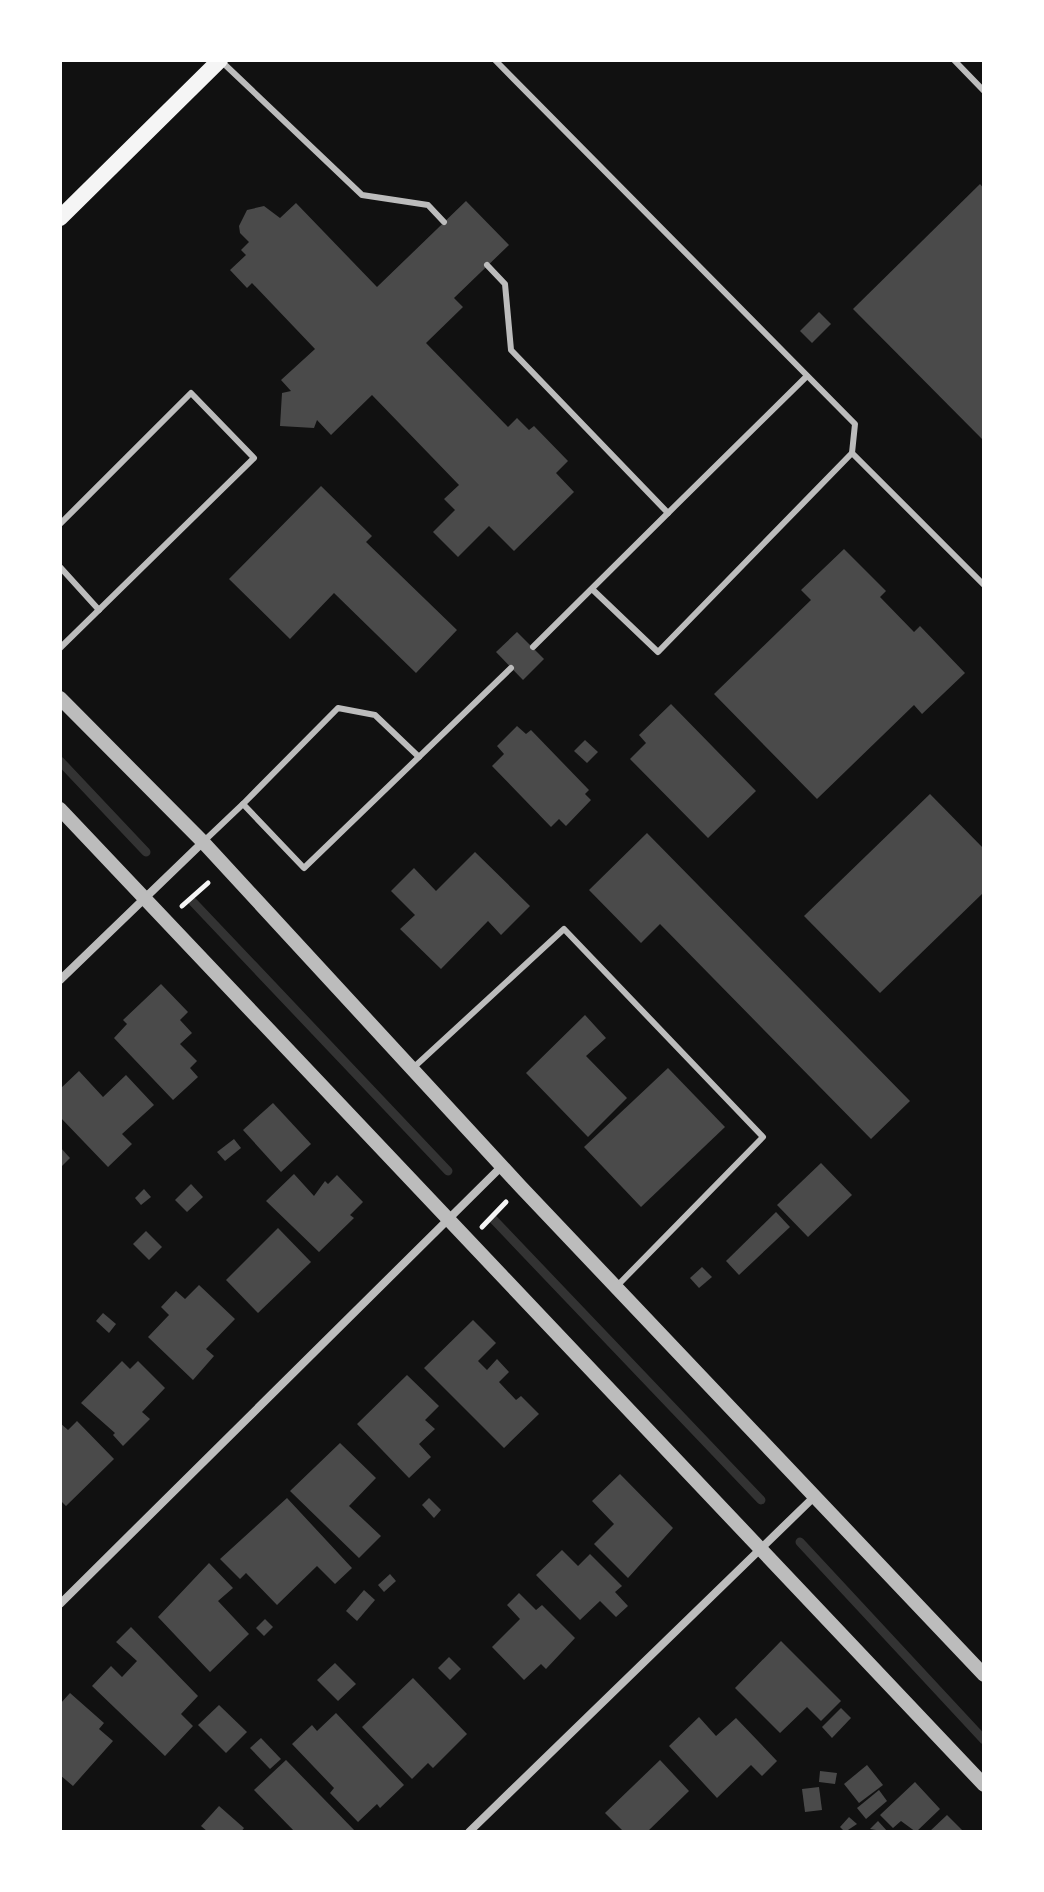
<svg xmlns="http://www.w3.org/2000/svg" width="1044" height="1892" font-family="Barlow,sans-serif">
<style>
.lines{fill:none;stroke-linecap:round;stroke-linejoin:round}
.stream{stroke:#333;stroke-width:9}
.building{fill:#4a4a4a}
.path{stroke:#f5f5f5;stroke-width:5}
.service{stroke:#bcbcbc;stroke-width:6}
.minor{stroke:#bcbcbc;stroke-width:8}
.tertiary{stroke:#bcbcbc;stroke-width:14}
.secondary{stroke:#f5f5f5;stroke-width:16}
</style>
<rect width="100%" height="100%" fill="#111"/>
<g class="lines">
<g class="stream">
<path d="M 60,761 L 146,852"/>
<path d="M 193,902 L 448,1171"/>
<path d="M 493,1219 L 761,1500"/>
<path d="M 800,1542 L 984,1740"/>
</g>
</g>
<g class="building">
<path d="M 980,184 L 984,189 L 984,441 L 853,309 Z"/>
<path d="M 466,201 L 509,245 L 454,298 L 463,307 L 426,343 L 508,427 L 517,418 L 529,430 L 534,426 L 568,461 L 556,473 L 574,492 L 514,551 L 489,526 L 458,557 L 433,532 L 455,510 L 444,499 L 459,485 L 372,395 L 331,435 L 317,420 L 314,428 L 280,426 L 282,393 L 291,391 L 281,380 L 315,349 L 252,283 L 247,288 L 230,270 L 246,255 L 241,250 L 249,242 L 240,233 L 239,226 L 247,210 L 264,206 L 280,218 L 296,203 L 377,287 Z"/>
<path d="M 819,312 L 831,324 L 812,343 L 800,331 Z"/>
<path d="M 321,486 L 372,536 L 366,542 L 457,630 L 416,673 L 334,593 L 290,639 L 229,579 Z"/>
<path d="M 844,549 L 886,591 L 880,597 L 914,632 L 920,626 L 965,673 L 922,714 L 914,705 L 817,799 L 714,694 L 811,600 L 801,590 Z"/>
<path d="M 517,632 L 544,659 L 523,680 L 496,652 Z"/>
<path d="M 671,704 L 756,791 L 708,838 L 630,759 L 646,743 L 639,735 Z"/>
<path d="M 517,726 L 526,734 L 531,730 L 589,790 L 585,794 L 591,800 L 566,826 L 559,819 L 551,827 L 492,766 L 504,754 L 497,746 Z"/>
<path d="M 585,740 L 598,752 L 587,763 L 574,751 Z"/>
<path d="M 930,794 L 984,849 L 984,892 L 880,993 L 804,916 Z"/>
<path d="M 647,833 L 910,1101 L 871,1139 L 660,924 L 641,943 L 589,890 Z"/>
<path d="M 475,852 L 530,906 L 501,935 L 488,921 L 441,969 L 400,929 L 415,915 L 391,891 L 414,868 L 436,891 Z"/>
<path d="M 161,984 L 188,1012 L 180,1020 L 192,1033 L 180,1044 L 197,1061 L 190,1068 L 198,1077 L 173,1100 L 114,1038 L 127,1024 L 123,1020 Z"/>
<path d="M 585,1015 L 606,1038 L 586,1056 L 627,1098 L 588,1137 L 526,1073 Z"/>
<path d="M 668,1068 L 725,1127 L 641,1207 L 584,1147 Z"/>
<path d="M 79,1071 L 103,1097 L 126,1075 L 154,1105 L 122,1134 L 132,1144 L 108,1167 L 60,1117 L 60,1089 Z"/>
<path d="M 273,1103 L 311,1144 L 281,1172 L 243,1130 Z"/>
<path d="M 234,1139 L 241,1148 L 225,1161 L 217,1152 Z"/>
<path d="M 60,1147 L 70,1158 L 60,1168 Z"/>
<path d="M 821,1163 L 852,1195 L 808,1237 L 777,1205 Z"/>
<path d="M 294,1174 L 314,1196 L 325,1181 L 328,1184 L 337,1175 L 363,1202 L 350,1215 L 354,1218 L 319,1252 L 266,1201 Z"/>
<path d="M 191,1184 L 203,1197 L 187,1212 L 175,1200 Z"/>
<path d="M 144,1189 L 151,1197 L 141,1205 L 135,1198 Z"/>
<path d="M 776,1212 L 790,1227 L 739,1275 L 726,1261 Z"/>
<path d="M 278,1228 L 311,1262 L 258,1313 L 226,1280 Z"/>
<path d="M 146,1231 L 162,1247 L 149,1260 L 133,1244 Z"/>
<path d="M 702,1267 L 712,1277 L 699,1288 L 690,1278 Z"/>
<path d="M 199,1285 L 235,1319 L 206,1349 L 214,1356 L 193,1380 L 148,1337 L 169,1315 L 161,1307 L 176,1291 L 185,1299 Z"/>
<path d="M 103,1313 L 116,1324 L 109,1333 L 96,1321 Z"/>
<path d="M 473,1320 L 496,1343 L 478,1361 L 487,1370 L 497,1359 L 509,1372 L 499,1382 L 516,1400 L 521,1396 L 539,1414 L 504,1448 L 424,1368 Z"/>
<path d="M 122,1361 L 130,1369 L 138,1361 L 165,1388 L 142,1412 L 150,1419 L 123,1446 L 113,1435 L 115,1433 L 81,1403 Z"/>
<path d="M 407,1375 L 439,1406 L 425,1420 L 435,1429 L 419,1444 L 431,1457 L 409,1478 L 357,1424 Z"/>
<path d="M 77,1421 L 114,1459 L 66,1506 L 60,1500 L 60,1423 L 68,1430 Z"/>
<path d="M 340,1443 L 376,1478 L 349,1506 L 381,1536 L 359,1558 L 290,1491 Z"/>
<path d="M 620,1474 L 673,1528 L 628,1578 L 594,1544 L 614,1524 L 592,1501 Z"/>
<path d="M 287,1498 L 352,1568 L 335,1584 L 317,1566 L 277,1605 L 246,1573 L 240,1579 L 220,1559 Z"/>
<path d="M 429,1498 L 441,1510 L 434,1518 L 422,1505 Z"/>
<path d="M 562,1550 L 578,1566 L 590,1554 L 622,1586 L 615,1592 L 628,1606 L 616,1617 L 600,1601 L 580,1620 L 536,1575 Z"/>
<path d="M 209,1563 L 233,1588 L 218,1601 L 249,1634 L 210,1672 L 158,1617 Z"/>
<path d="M 390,1574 L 396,1581 L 384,1592 L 378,1585 Z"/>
<path d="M 364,1590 L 375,1600 L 357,1621 L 346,1611 Z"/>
<path d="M 519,1593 L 536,1610 L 542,1605 L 575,1638 L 546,1669 L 541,1664 L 524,1680 L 492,1647 L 520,1619 L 507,1605 Z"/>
<path d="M 265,1619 L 273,1627 L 264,1636 L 256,1628 Z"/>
<path d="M 131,1627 L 198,1696 L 181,1714 L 193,1726 L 165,1756 L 92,1686 L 111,1666 L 122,1677 L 137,1661 L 116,1642 Z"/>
<path d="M 781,1641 L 841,1701 L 821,1721 L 807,1707 L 780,1733 L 735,1688 Z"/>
<path d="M 449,1657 L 461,1669 L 450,1680 L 438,1668 Z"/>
<path d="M 335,1663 L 356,1684 L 338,1701 L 317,1680 Z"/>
<path d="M 413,1678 L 467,1734 L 433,1768 L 428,1763 L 412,1779 L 362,1727 Z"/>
<path d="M 70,1693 L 104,1723 L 99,1729 L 113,1741 L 73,1786 L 60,1775 L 60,1704 Z"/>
<path d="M 219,1705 L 247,1732 L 226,1753 L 198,1725 Z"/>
<path d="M 841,1708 L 851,1718 L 832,1738 L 822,1727 Z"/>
<path d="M 336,1713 L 404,1785 L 380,1808 L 377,1804 L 358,1822 L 330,1793 L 334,1788 L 292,1744 L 312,1725 L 317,1731 Z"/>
<path d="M 699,1717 L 716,1736 L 736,1718 L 777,1761 L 762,1776 L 751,1765 L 717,1798 L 669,1746 Z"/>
<path d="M 261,1738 L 281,1759 L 270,1769 L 250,1748 Z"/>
<path d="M 286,1760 L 356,1832 L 295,1832 L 254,1790 Z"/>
<path d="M 660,1760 L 689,1791 L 647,1832 L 624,1832 L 605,1813 Z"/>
<path d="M 867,1765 L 883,1785 L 859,1803 L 844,1784 Z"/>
<path d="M 820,1771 L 837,1773 L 835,1784 L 819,1782 Z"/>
<path d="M 915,1782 L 940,1809 L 916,1832 L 901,1821 L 893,1828 L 880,1815 Z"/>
<path d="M 819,1787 L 822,1810 L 805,1812 L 802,1789 Z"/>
<path d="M 879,1790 L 887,1801 L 866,1819 L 857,1808 Z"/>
<path d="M 219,1806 L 244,1828 L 241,1832 L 208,1832 L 201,1826 Z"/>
<path d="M 947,1815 L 964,1832 L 929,1832 Z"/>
<path d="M 849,1817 L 857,1824 L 845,1832 L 840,1827 Z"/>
<path d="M 878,1821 L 888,1832 L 870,1829 Z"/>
</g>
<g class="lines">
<g class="path">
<path d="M 182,906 L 208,883"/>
<path d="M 482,1227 L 506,1202"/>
</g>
<g class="service">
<path d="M 220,60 L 362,195 L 428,205 L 444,222"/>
<path d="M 495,60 L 855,424 L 852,453 L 984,585"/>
<path d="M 954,60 L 984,91"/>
<path d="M 487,265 L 505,284 L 511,350 L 668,513 L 533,647"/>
<path d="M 668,513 L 807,376"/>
<path d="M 60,524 L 191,393 L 254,458 L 60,648"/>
<path d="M 60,567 L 99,610"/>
<path d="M 592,589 L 658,652 L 852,453"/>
<path d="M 243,804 L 338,708 L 375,715 L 419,757"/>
<path d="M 203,842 L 243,804 L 304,868 L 511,668"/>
<path d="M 412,1069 L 564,929 L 763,1137 L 616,1287"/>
</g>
<g class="minor">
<path d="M 60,980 L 203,842"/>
<path d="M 60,1604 L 502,1166"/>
<path d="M 469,1832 L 815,1496"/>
</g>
<g class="tertiary">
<path d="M 60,698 L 203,842 L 521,1187 L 984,1675"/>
<path d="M 60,809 L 984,1785"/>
</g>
<path class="secondary" d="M 60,218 L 220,60"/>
</g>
<rect width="1044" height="1892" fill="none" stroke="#ffffff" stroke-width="124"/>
</svg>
